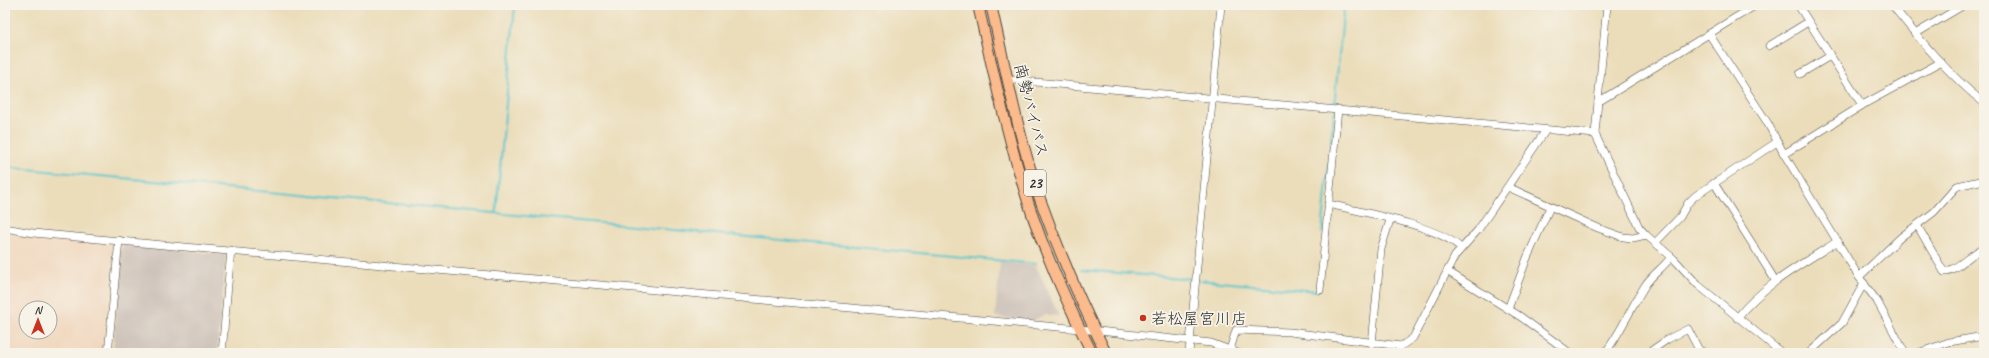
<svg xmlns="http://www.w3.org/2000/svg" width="1989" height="358" font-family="Caveat,'Klee One',sans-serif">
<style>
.built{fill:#f0d6bc;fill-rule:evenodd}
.industrial{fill:#cec2b9}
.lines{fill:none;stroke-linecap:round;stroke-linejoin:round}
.stream{stroke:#56c4cc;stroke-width:2}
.minor-tunnel{stroke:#c5b99d;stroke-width:7;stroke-dasharray:7 3.5;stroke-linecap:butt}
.minor-casing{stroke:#484640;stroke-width:8}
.highway-casing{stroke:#484640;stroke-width:12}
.minor{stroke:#fff;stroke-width:7}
.highway{stroke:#fbbb8c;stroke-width:10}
.poi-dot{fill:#c8321e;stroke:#f7f3e8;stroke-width:1.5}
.labels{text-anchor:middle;stroke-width:3.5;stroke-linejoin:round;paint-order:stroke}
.shield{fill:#f7f3e8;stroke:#686764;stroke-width:1}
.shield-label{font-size:15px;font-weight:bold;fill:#2b2b2b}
.street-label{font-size:16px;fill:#2b2b2b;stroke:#f7f3e8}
.poi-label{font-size:16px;fill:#2b2b2b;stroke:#f7f3e8;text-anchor:start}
</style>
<rect width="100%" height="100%" fill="#f7f3e8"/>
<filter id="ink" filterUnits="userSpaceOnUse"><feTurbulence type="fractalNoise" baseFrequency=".025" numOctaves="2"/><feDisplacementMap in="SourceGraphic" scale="8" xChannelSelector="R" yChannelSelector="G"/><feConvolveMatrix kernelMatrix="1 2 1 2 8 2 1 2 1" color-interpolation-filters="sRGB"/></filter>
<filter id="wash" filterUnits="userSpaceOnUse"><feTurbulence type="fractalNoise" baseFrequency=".012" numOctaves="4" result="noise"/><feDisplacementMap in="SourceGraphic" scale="16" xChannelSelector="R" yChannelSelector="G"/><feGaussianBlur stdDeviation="0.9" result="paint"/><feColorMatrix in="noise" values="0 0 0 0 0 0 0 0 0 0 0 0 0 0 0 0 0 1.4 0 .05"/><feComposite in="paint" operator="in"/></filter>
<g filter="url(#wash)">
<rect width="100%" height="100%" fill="#ebddba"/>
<g class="built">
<path d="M 5,233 L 28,238 L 110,245 L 114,250 L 103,353 L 5,353 ZM 26,308 L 50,308 L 50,332 L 26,332 Z"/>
<path d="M 1959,343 L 1963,353 L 1925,353 L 1937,348 Z"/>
</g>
<g class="industrial">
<path d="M 124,244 L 226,255 L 217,353 L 113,353 L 121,249 Z"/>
<path d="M 1000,262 L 1036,266 L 1059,316 L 1044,315 L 1032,321 L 995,317 Z"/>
</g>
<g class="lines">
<g class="stream">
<path d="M 1334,107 L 1344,5"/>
<path d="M 5,167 L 1036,264"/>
<path d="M 496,213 L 515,5"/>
<path d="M 1322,233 L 1334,112"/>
<path d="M 1081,270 L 1193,279"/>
<path d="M 1198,280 L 1317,291 L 1317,289"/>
</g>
</g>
</g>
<g filter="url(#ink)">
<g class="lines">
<path class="minor-tunnel" d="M 989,76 L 1011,79"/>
<defs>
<g id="minor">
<path d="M 1607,5 L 1595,134 L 1639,227 L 1646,235 L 1674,259 L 1698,285 L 1782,353"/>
<path d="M 1798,5 L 1862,105"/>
<path d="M 1892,5 C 1920,40 1949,75 1984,103"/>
<path d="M 1709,34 L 1767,122 L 1784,154 L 1859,277"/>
<path d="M 1915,34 L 1964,5"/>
<path d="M 1769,46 L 1808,22"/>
<path d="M 1800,74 L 1830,56"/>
<path d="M 1014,80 L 1595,134"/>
<path d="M 1598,102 L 1756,5"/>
<path d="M 1784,154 L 1866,103 L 1941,62"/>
<path d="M 1714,183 L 1775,280"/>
<path d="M 1508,187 L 1598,228 L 1623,237 L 1633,238 L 1646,235"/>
<path d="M 1328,204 C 1361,212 1437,225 1461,248"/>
<path d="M 1917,225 L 1944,272 C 1960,269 1969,254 1984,248"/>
<path d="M 5,228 L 33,233 L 1080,329 L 1211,343 L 1238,353"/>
<path d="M 1655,243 L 1680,217 L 1688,203 L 1695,196 L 1777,142"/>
<path d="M 1447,271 L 1521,317 L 1570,353"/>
<path d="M 1320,290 L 1338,109"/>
<path d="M 1508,309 L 1527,258 L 1550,207"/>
<path d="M 1737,318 C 1764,284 1802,264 1838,241"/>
<path d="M 1372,344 L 1381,249 L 1390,220"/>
<path d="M 1230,350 L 1236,330 L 1290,332 L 1401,346"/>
<path d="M 108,353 L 119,240"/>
<path d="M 222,353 L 231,250"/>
<path d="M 1189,353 L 1221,5"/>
<path d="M 1398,353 L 1401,346 L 1413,338 L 1455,256 L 1478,230 L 1546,130"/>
<path d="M 1605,353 C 1622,331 1631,307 1646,284 C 1653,274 1664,267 1671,257"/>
<path d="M 1648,353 L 1668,339 L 1688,329 L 1699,350 L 1706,353"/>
<path d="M 1809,353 L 1842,323 L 1864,283"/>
<path d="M 1905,353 L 1877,301 L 1859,277 L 1901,237 L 1934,212 L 1957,186 L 1984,180"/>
<path d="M 1918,353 L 1949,342 L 1984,336"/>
</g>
<g id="highway">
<path d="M 978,5 C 994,76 1010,148 1033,217 C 1049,263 1070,309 1092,353"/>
<path d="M 991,5 C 1006,70 1018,136 1040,199 C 1059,252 1081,303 1106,353"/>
</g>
</defs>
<use href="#minor" class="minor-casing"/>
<use href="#highway" class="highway-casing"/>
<use href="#minor" class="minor"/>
<use href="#highway" class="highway"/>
</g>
</g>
<circle class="poi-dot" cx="1143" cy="318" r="4"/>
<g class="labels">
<rect class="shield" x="1024" y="170" width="22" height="26" rx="3"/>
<g class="shield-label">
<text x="1035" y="188">23</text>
</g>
<g class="street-label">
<text transform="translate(1032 110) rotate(76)" y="6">南勢バイパス</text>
</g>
<g class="poi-label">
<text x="1151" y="324">若松屋宮川店</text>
</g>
</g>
<rect width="1989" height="358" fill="none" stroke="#f7f3e8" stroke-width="20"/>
<g transform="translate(38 320)"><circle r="19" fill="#f7f3e8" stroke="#a5a39c"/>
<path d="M0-3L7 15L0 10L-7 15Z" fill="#c8321e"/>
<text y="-6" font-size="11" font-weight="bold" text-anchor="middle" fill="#2b2b2b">N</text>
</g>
</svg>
